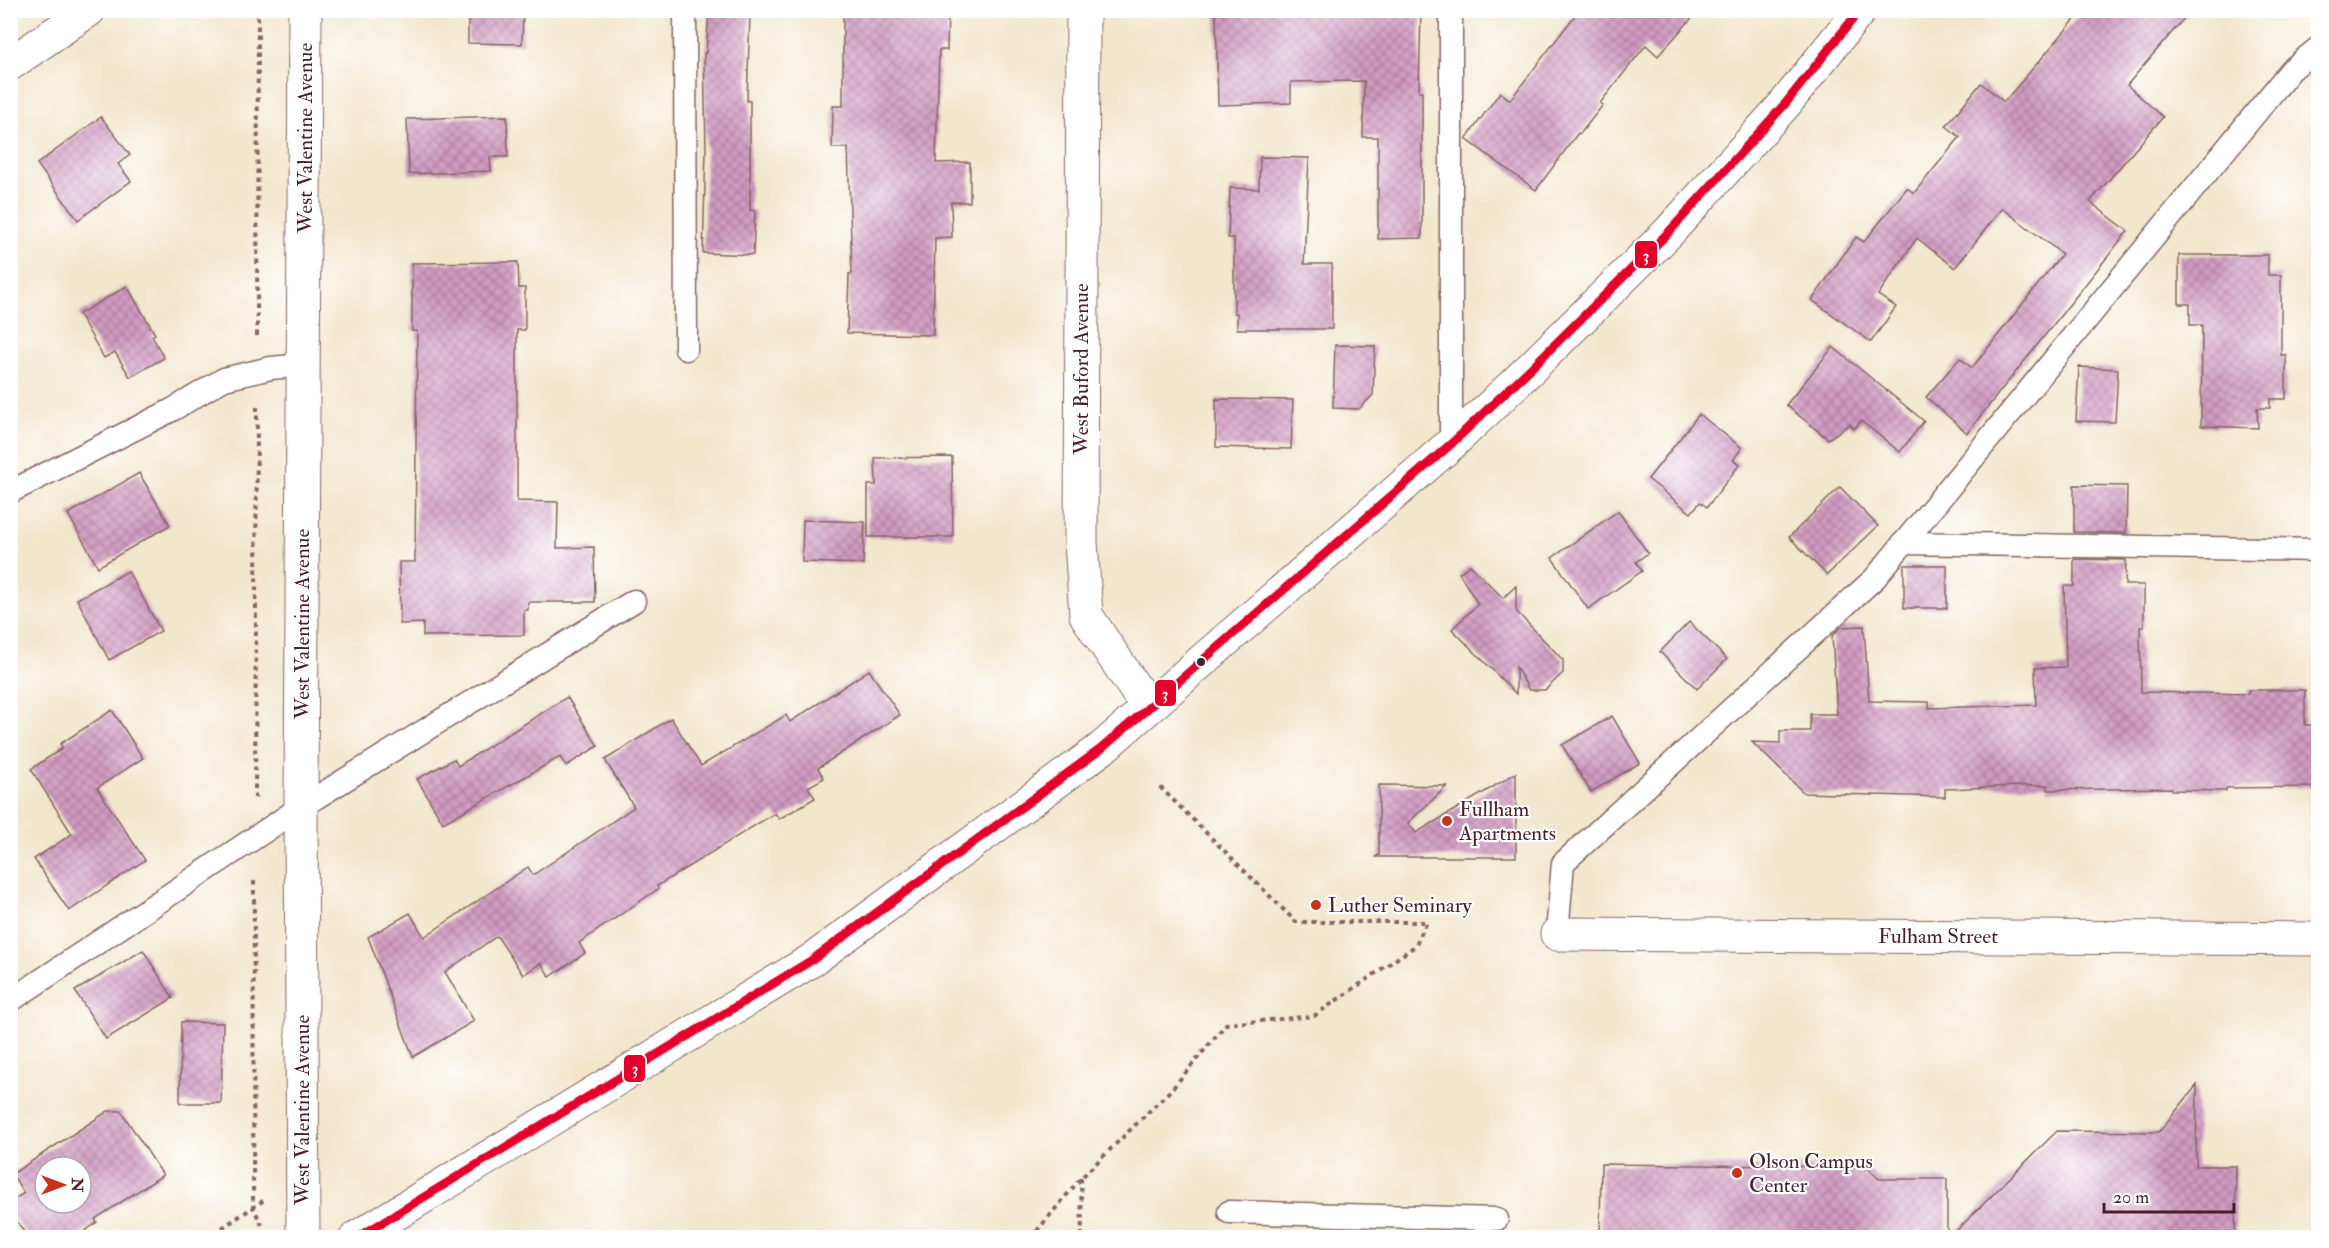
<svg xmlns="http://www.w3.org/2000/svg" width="2329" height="1248" font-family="'IM FELL Double Pica',serif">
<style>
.building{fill:url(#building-cross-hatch);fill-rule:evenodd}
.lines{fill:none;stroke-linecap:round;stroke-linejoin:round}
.service-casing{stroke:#856563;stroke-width:25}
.minor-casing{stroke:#856563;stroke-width:35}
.secondary-casing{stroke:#856563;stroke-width:35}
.path{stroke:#856563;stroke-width:4;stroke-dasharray:4.5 4.5;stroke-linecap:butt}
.service{stroke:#fff;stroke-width:22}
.minor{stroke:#fff;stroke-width:33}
.secondary{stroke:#fff;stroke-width:33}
.bus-1-casing{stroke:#fff;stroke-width:14}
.bus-1{stroke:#e4002b;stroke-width:9}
.bus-dot{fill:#4a1f2b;stroke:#fff;stroke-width:2}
.poi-dot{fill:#c8321e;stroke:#fff;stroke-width:2}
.labels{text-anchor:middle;stroke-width:4.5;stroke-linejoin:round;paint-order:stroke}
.street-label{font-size:21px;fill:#4a1f2b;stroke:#fff}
.poi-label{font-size:21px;fill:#4a1f2b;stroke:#fff;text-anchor:start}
.line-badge{stroke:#fff;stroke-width:2}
.badge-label{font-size:16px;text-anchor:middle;font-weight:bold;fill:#fff}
</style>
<defs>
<pattern id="building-cross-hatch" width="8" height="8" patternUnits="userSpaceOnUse" patternTransform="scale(1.5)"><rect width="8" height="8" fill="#d19bc2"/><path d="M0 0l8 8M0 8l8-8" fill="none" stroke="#ac7e9e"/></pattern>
</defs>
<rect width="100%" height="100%" fill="#fff"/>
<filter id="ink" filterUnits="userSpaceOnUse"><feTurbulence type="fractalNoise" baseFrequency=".0167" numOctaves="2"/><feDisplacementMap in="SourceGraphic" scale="12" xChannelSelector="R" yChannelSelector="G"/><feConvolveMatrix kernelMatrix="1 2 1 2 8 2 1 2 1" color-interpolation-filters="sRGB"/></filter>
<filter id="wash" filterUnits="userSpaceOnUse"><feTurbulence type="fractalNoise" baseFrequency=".008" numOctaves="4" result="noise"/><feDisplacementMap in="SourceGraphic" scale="24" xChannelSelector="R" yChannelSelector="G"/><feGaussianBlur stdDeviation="1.35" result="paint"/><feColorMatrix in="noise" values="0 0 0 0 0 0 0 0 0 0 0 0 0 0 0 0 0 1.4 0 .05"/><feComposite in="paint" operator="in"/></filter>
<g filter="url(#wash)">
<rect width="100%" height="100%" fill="#f2e6cc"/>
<g id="blocks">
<g class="building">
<path d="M 468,10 L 523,10 L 522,44 L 468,43 Z"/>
<path d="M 846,10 L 948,10 L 947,50 L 939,50 L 936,163 L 970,162 L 970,202 L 951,202 L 952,237 L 935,238 L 933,335 L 847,333 L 849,274 L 852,274 L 848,148 L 832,148 L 833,106 L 843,106 L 843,12 Z"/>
<path d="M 1216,10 L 1421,10 L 1419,91 L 1422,91 L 1422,238 L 1378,239 L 1378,137 L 1363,137 L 1364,81 L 1291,82 L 1291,103 L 1218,105 Z"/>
<path d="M 1579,10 L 1699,10 L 1658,56 L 1646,45 L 1600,103 L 1603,105 L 1580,134 L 1578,133 L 1536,190 L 1466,139 L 1500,92 L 1510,100 Z"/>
<path d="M 2083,10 L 2191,10 L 2127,85 L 2163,117 L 2090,202 L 2128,231 L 1967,433 L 1926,397 L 1960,358 L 1972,368 L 2062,254 L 2002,208 L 1955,268 L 1917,238 L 1878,295 L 1896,307 L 1871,342 L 1812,300 L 1856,237 L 1864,242 L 1907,188 L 1914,193 L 1960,137 L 1946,126 L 1981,83 L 2004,102 Z"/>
<path d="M 709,12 L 750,14 L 747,101 L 750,101 L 750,210 L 755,211 L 753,255 L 703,253 L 706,150 L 704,53 L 706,53 Z"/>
<path d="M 507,116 L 508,157 L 490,157 L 491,171 L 409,174 L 407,119 Z"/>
<path d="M 101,117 L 130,155 L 118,164 L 131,181 L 78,220 L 37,164 Z"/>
<path d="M 1260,157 L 1309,158 L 1304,264 L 1332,264 L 1332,329 L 1237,329 L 1237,313 L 1234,313 L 1234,238 L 1228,238 L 1230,188 L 1259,189 Z"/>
<path d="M 2179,255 L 2268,255 L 2268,275 L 2281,275 L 2281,355 L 2286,355 L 2286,399 L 2270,399 L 2270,408 L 2257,408 L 2258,428 L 2201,426 L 2202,325 L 2190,325 L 2190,304 L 2179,304 Z"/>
<path d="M 518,262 L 519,288 L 525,288 L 525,330 L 517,330 L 517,501 L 558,502 L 557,548 L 594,547 L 595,602 L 528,602 L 528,610 L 524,610 L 524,635 L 423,636 L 423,623 L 400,624 L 399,562 L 415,562 L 417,331 L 412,331 L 412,263 Z"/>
<path d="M 127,286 L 155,334 L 152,336 L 164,358 L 130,377 L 115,352 L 104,358 L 79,314 Z"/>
<path d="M 1335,345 L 1375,346 L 1373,395 L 1359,409 L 1333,408 Z"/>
<path d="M 1833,347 L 1924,421 L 1900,452 L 1861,421 L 1854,429 L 1850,424 L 1828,439 L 1786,405 Z"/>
<path d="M 2079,367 L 2118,369 L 2115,422 L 2076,421 Z"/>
<path d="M 1216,399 L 1293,400 L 1291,449 L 1216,447 Z"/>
<path d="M 1699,414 L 1742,448 L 1733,460 L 1740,464 L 1707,507 L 1700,502 L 1691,513 L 1648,479 Z"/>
<path d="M 952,457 L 953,537 L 868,537 L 868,485 L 876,485 L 875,458 Z"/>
<path d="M 139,473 L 170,525 L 98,567 L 68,514 Z"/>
<path d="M 2074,485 L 2127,486 L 2126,533 L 2074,532 Z"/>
<path d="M 1840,487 L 1878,526 L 1827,575 L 1789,537 Z"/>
<path d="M 1618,511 L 1648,553 L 1636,562 L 1642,571 L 1588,609 L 1552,558 Z"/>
<path d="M 803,520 L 865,522 L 863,564 L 802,562 Z"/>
<path d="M 2074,559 L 2126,560 L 2125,585 L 2144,585 L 2144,627 L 2140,627 L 2141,692 L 2248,694 L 2248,690 L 2305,690 L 2305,725 L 2314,725 L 2314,787 L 2226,788 L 2226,791 L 2172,790 L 2172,788 L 2048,790 L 2048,785 L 1945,789 L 1945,797 L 1804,793 L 1752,742 L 1780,743 L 1780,731 L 1810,731 L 1810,714 L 1837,714 L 1832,636 L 1841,627 L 1864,626 L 1869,701 L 1929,702 L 1929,708 L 2036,705 L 2035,668 L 2066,667 L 2064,586 L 2074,586 Z"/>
<path d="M 1470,565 L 1503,598 L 1516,586 L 1516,611 L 1563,660 L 1563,673 L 1545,690 L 1529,690 L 1516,667 L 1516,694 L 1452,629 L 1478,604 L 1459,573 Z"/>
<rect x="1904" y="565" width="43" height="43"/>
<path d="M 128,571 L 161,631 L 109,660 L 77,599 Z"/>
<path d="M 1689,622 L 1727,659 L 1697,689 L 1660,652 Z"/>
<path d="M 869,670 L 900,715 L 818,768 L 824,778 L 808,787 L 815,798 L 779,819 L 775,813 L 657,886 L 658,889 L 579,943 L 585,953 L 550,977 L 541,963 L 523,975 L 497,936 L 445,972 L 474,1021 L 413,1057 L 368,937 L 410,913 L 424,937 L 528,867 L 533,875 L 634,807 L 605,760 L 671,718 L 701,766 L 786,715 L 790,722 Z"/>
<path d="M 567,697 L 598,746 L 566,766 L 560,757 L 443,823 L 417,779 L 454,759 L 458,766 Z"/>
<path d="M 112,710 L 143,758 L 97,788 L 145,860 L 69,911 L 34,859 L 72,834 L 31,769 L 63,748 L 60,744 Z"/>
<path d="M 1612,716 L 1640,763 L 1591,792 L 1562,745 Z"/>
<path d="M 1516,773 L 1516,857 L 1375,857 L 1379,855 L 1379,785 L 1447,786 L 1408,823 L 1416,833 Z"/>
<path d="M 143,950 L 173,998 L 106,1039 L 75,991 Z"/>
<path d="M 181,1022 L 223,1023 L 221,1103 L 180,1103 Z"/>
<path d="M 2197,1085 L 2196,1166 L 2236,1166 L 2235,1238 L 1949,1238 L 2057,1131 L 2159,1132 Z"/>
<path d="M 108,1111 L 121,1111 L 163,1175 L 95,1219 L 97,1222 L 76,1238 L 28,1238 L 10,1211 L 10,1202 L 24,1193 L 12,1174 ZM 45,1167 L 81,1167 L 81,1203 L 45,1203 Z"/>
<path d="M 1601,1164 L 1867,1167 L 1879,1179 L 1947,1179 L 1947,1238 L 1600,1238 Z"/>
</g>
</g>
</g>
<g filter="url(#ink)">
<use href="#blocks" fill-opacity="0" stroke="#856563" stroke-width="1.5"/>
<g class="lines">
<defs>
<g id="service">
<path d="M 685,10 L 686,349"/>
<path d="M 1451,10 L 1451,444"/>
<path d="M 10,492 L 172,410 L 224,379 L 271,368 L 303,365"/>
<path d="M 1903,543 L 2318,550"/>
<path d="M 1557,934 L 1563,863 L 1875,578 L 2291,70 L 2318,48"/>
<path d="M 10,1001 L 301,807 L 634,601"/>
<path d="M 1229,1212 L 1497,1219"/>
</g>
<g id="minor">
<path d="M 1083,10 L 1081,542 L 1086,615 L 1148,708"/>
<path d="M 10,64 L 89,10"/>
<path d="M 1557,934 L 2318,939"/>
<path d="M 303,1238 L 301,807 L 305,10"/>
</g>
<path id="secondary" d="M 356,1238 L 812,960 L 1101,749 L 1451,444 L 1530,369 L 1668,233 L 1785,104 L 1860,10"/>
</defs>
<use href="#service" class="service-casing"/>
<use href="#minor" class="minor-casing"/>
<use href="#secondary" class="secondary-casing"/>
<g class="path">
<path d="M 257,336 L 258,10"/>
<path d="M 255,798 L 257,407"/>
<path d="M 254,881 L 253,1207 L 262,1225"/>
<path d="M 1081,1178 L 1082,1238"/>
<path d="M 207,1238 L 264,1200"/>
<path d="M 1031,1238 L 1081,1178 L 1172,1089 L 1226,1024 L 1314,1016 L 1415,946 L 1427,922 L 1296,922 L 1160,787"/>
</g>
<use href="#service" class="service"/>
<use href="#minor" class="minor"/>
<use href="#secondary" class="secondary"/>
<defs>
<path id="bus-1" d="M 357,1238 L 812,960 L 1101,749 L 1451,444 L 1530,369 L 1668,233 L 1785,104 L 1860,10"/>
</defs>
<use href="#bus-1" class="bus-1-casing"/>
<use href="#bus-1" class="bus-1"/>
</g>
</g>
<circle class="bus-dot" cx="1201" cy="662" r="5"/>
<g class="poi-dot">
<circle cx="1447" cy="821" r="6"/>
<circle cx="1316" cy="905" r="6"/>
<circle cx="1737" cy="1173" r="6"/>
</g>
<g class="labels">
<g class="street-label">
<text transform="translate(305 138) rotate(-90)" y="7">West Valentine Avenue</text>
<text transform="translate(1081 369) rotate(-90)" y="7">West Buford Avenue</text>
<text transform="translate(302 624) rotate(-90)" y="7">West Valentine Avenue</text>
<text x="1938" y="943">Fulham Street</text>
<text transform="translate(302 1110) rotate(-90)" y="7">West Valentine Avenue</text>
</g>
<g class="poi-label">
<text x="1459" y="816">Fullham<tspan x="1459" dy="24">Apartments</tspan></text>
<text x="1328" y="912">Luther Seminary</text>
<text x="1749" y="1168">Olson Campus<tspan x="1749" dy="24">Center</tspan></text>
</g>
</g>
<g class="line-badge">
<rect x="1634" y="240" width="24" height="29" rx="6" fill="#e4002b"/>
<rect x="1154" y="679" width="23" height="28" rx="6" fill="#e4002b"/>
<rect x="623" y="1054" width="23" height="29" rx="6" fill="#e4002b"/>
</g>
<g class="badge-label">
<text x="1646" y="261">3</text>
<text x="1165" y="699">3</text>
<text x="635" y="1074">3</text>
</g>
<rect width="2329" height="1248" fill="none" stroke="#fff" stroke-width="36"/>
<g transform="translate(63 1185) rotate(90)"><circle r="28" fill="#ffffff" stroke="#b7a5aa" stroke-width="1.5"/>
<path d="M0-4.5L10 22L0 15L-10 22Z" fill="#c8321e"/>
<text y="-9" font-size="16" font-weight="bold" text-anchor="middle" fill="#4a1f2b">N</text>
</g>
<path d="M2104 1203v9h130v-9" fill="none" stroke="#4a1f2b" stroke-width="3"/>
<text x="2113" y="1203" font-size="18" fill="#4a1f2b" stroke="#ffffff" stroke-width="4.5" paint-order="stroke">20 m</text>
</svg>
